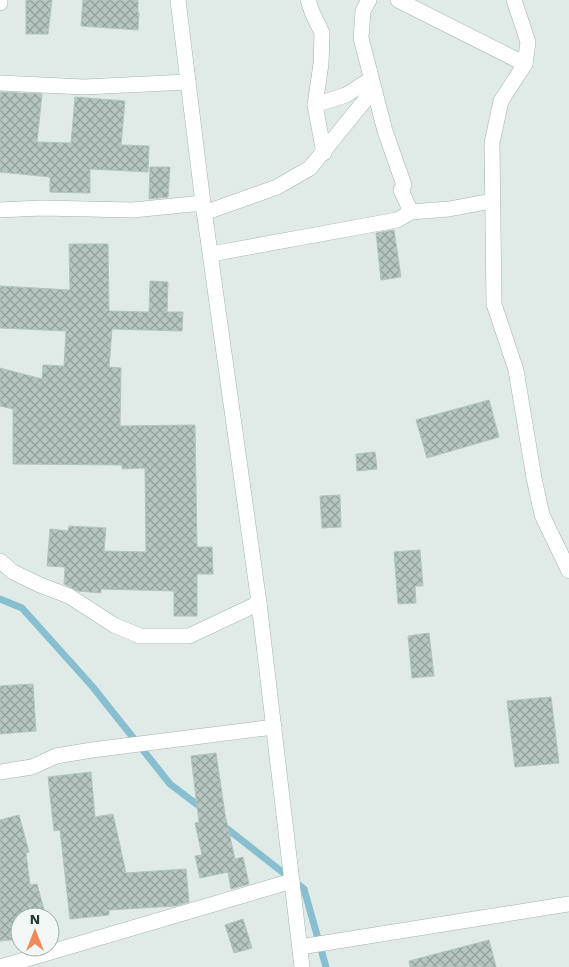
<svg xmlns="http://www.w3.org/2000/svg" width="569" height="967" font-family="'Work Sans',sans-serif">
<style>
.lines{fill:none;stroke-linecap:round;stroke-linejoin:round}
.stream{stroke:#87bfd0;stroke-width:7}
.building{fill:url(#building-cross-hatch);stroke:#b2c4be}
.minor-casing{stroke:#a3b3ae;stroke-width:16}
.secondary-casing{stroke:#9fb6af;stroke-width:16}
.minor{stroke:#fff;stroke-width:15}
.secondary{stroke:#fff;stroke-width:15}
</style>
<defs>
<pattern id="building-cross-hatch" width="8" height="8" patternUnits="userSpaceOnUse" patternTransform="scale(1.25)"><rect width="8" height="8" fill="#b5c5c0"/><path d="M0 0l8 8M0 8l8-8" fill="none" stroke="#93a19d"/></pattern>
</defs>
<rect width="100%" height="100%" fill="#e0ebe7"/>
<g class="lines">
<g class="stream">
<path d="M 0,599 L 22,608 L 92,686 L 170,784 L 203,809"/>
<path d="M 221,824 L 304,889 L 326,967"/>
</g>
</g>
<g class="building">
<path d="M 26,0 L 52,0 L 48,34 L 26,34 Z"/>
<path d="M 83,0 L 138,0 L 138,13 L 139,13 L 138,30 L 81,26 Z"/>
<path d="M 0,92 L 42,94 L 37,142 L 71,143 L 75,97 L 125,101 L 121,145 L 149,146 L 148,172 L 90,169 L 90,193 L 50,192 L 50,177 L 0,172 Z"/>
<path d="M 150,167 L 170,167 L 168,197 L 149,199 Z"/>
<path d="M 394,230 L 401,277 L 381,280 L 376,233 Z"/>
<path d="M 69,244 L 108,244 L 109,311 L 149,312 L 150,281 L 168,282 L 167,312 L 183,312 L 182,331 L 112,329 L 109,367 L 121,368 L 120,426 L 195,425 L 197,547 L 212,547 L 213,574 L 197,574 L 197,616 L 174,616 L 174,591 L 101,589 L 101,593 L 78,591 L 64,584 L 65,567 L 47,566 L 50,529 L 68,531 L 69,526 L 106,528 L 104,551 L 146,552 L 145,468 L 122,469 L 122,465 L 13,464 L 13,409 L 0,406 L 0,368 L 42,379 L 43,365 L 64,366 L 66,331 L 0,328 L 0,286 L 70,290 Z"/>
<path d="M 489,400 L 499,437 L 427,458 L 416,420 Z"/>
<path d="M 375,452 L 377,469 L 357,471 L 356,454 Z"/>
<path d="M 340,495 L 341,527 L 322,528 L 320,496 Z"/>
<path d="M 420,550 L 423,586 L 415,586 L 416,603 L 398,604 L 394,552 Z"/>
<path d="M 429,633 L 434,676 L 412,678 L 408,636 Z"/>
<path d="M 33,684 L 36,731 L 0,734 L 0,686 Z"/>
<path d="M 551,697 L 559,763 L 515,767 L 507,701 Z"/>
<path d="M 216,753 L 225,814 L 235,859 L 243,857 L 249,884 L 231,889 L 228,872 L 200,878 L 195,856 L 202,855 L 195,823 L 199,822 L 191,756 Z"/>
<path d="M 91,772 L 95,817 L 113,814 L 126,873 L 186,869 L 189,902 L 175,906 L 109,910 L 109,915 L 70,919 L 60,830 L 54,831 L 48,777 Z"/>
<path d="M 19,815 L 29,852 L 26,853 L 30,885 L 37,884 L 46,917 L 20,917 L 20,939 L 0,941 L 0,820 Z"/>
<path d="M 243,919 L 252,948 L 234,953 L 225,925 Z"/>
<path d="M 489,940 L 496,967 L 410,967 L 409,961 Z"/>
</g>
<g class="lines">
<defs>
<g id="minor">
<path d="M 308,0 L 312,12 L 322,33 L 321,64 L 315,105 L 324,153"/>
<path d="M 369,0 L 363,11 L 361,38 L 385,131 L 404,185 L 401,190 L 411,212"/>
<path d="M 398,0 L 525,64"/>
<path d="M 514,0 L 528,42 L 525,64 L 501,101 L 492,143 L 494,304 L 516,370 L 534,478 L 542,515 L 569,571"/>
<path d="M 0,3 L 0,0"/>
<path d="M 0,83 L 84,87 L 188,82"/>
<path d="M 315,105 L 346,95 L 371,79"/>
<path d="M 0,210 L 41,208 L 133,210 L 203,203"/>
<path d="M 204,213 L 277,187 L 310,168 L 374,89"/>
<path d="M 211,254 L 397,220 L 411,212 L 449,209 L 492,201"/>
<path d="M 0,561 L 13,572 L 40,585 L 69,596 L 114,625 L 140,636 L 189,636 L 259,603"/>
<path d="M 0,772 L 32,767 L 56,756 L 92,750 L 274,727"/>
<path d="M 300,947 L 569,904"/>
<path d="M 0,967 L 292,881"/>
</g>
<path id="secondary" d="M 178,0 L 203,203 L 259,603 L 302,967"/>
</defs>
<use href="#minor" class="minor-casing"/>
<use href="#secondary" class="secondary-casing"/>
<use href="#minor" class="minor"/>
<use href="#secondary" class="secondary"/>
</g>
<g transform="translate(35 932)"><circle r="24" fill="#f0f7f4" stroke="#9daca8"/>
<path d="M0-4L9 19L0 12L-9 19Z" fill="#f18858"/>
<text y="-8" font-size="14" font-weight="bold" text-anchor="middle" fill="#213b35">N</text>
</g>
</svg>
